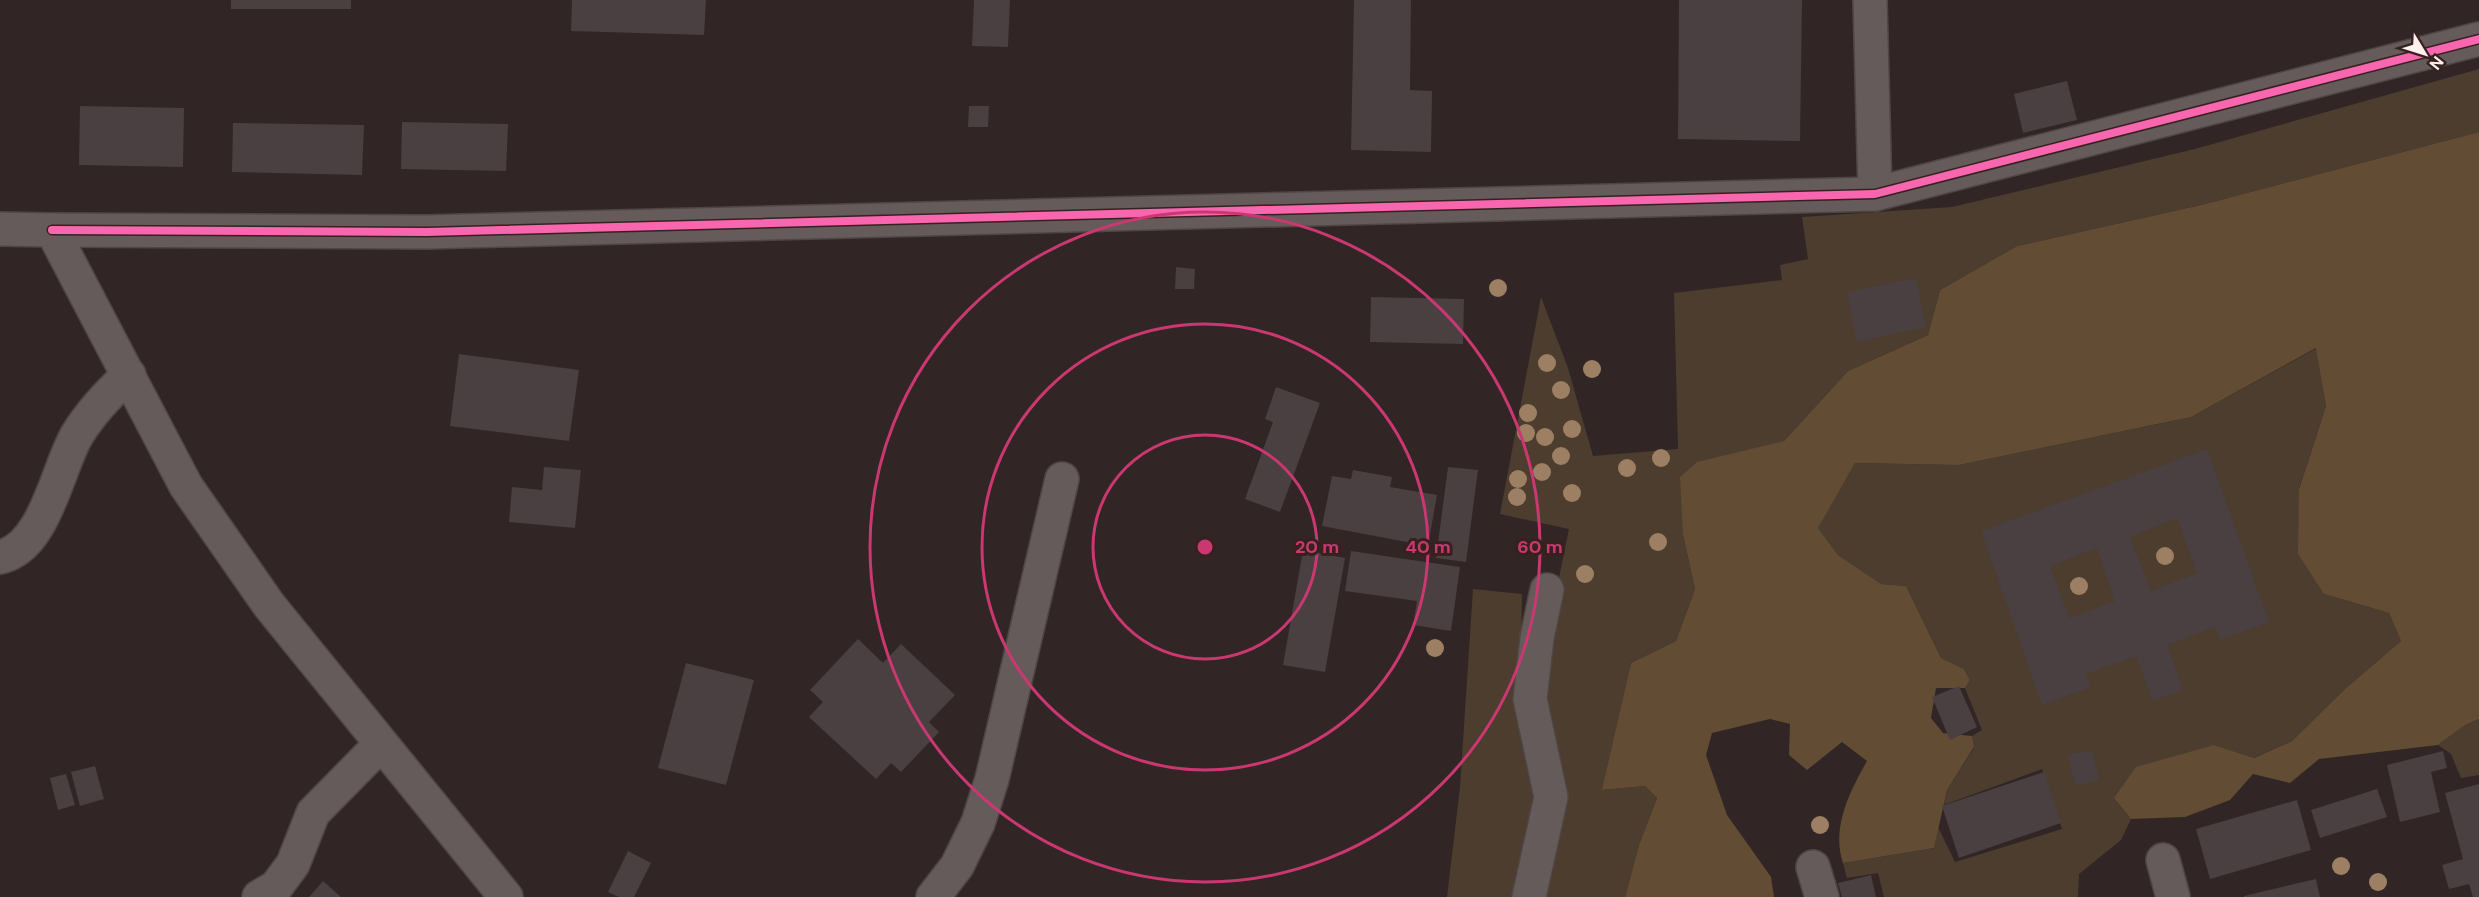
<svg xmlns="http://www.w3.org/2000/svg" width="2479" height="897" font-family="'DM Sans',sans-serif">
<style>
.green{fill:#4c3d2f}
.forest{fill:#624c33}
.building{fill:#4a3f41;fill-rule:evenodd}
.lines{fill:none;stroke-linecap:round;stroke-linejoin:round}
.minor-casing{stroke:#4f4543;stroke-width:36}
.minor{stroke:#655b5a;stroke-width:33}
.cycleway-casing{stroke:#37211f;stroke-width:11}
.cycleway{stroke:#f766af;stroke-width:8}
.tree{fill:#9d8063}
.ring{fill:none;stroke:#cb3871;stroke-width:3}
.centre{fill:#cb3871;stroke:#37211f;stroke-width:3}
.ring-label{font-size:18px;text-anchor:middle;font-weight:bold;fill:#cb3871;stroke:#37211f;stroke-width:6;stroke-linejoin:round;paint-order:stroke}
</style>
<rect width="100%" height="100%" fill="#312625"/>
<g class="green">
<path d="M 2479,69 L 2479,132 L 2201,205 L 2017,246 L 1940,290 L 1928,335 L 1848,371 L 1784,441 L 1742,453 L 1683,535 L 1695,589 L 1676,641 L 1631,663 L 1603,790 L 1645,786 L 1657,798 L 1639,845 L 1625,897 L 1533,897 L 1545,845 L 1535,694 L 1569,529 L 1500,514 L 1541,297 L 1568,368 L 1593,456 L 1678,449 L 1674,293 L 1782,280 L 1780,265 L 1808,259 L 1802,217 L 1952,207 L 2195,149 Z"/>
<path d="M 2317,348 L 2326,406 L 2299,488 L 2324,594 L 2389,613 L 2401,641 L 2346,688 L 2292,741 L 2253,758 L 2214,745 L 2114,798 L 2131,819 L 2121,840 L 2079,874 L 2078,897 L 1884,897 L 1878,873 L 1847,878 L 1843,863 L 1934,848 L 1938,827 L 1955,862 L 2062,829 L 2042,769 L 1944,805 L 1947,790 L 1974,748 L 1972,736 L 1982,730 L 1965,688 L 1970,680 L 1964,669 L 1941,658 L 1906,586 L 1881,584 L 1838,555 L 1817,527 L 1855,463 L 1959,465 L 2191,417 Z"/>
<path d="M 1473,589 L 1522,594 L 1520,704 L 1532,763 L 1535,824 L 1519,897 L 1447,897 L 1460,787 Z"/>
<path d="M 2479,719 L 2479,775 L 2461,778 L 2451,754 L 2438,745 L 2465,725 Z"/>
</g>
<path class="forest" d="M 2479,132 L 2479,719 L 2465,725 L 2438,745 L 2319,759 L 2290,783 L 2253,774 L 2230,800 L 2185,817 L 2131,819 L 2114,798 L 2136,767 L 2214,745 L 2254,758 L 2292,741 L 2346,688 L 2401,641 L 2389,613 L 2324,594 L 2298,554 L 2299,489 L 2326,406 L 2316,348 L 2191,417 L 1959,465 L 1855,463 L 1818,528 L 1838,555 L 1881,584 L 1906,586 L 1941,658 L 1964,669 L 1970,680 L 1965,688 L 1936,688 L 1931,718 L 1943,733 L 1972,736 L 1974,747 L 1947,790 L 1934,848 L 1843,863 C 1831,828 1850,791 1867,761 L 1842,742 L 1807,770 L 1789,755 L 1790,724 L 1770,719 L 1712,733 L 1706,755 L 1727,815 L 1771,877 L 1774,897 L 1625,897 L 1639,845 L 1657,798 L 1645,786 L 1602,790 L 1631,663 L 1676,641 L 1695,589 L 1683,535 L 1680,477 L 1697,462 L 1784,441 L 1848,371 L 1928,335 L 1940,290 L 2017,246 L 2201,205 Z"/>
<g class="building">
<rect x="231" y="0" width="120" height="9"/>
<path d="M 572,0 L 706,0 L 704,35 L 571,31 Z"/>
<path d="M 974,0 L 1010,0 L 1008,47 L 972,46 Z"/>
<path d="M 1354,0 L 1411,0 L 1410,90 L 1432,91 L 1431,152 L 1351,150 Z"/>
<path d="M 1679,0 L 1802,0 L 1800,141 L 1678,139 Z"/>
<path d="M 2067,81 L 2077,120 L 2023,133 L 2014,94 Z"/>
<path d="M 80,106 L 184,108 L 183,167 L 79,165 Z"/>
<path d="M 969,106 L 989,106 L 988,127 L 968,127 Z"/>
<path d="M 402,122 L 508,124 L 506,171 L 401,169 Z"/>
<path d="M 233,123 L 364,125 L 362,175 L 232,172 Z"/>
<path d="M 1176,267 L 1195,269 L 1194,289 L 1175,289 Z"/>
<path d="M 1916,278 L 1926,327 L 1857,342 L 1847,292 Z"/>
<path d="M 1371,297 L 1464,299 L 1463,344 L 1370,342 Z"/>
<path d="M 459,354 L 579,370 L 569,441 L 450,426 Z"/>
<path d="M 1276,387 L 1320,403 L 1280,512 L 1245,499 L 1273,422 L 1265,419 Z"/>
<path d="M 2207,449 L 2269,622 L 2220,640 L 2215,627 L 2167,645 L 2183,690 L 2153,701 L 2136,656 L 2086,674 L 2091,687 L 2042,705 L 1981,531 ZM 2177,518 L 2197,573 L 2151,591 L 2130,537 ZM 2097,548 L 2115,601 L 2069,618 L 2050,566 Z"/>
<path d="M 544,467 L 581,470 L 575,528 L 509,522 L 512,487 L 542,490 Z"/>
<path d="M 1448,467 L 1478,470 L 1466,562 L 1436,558 Z"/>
<path d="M 1353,470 L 1392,477 L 1390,487 L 1437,495 L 1428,546 L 1322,526 L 1332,476 L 1351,479 Z"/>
<path d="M 1303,550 L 1345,558 L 1325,672 L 1283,665 Z"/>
<path d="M 1351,551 L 1460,567 L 1451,631 L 1413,625 L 1417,601 L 1345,591 Z"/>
<path d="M 858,639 L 883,663 L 901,644 L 955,695 L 929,722 L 939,732 L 901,772 L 891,763 L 876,779 L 809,717 L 823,702 L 810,690 Z"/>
<path d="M 686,663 L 754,680 L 726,785 L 658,768 Z"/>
<path d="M 1959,686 L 1977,727 L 1950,740 L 1932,697 Z"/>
<path d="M 2092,750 L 2099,780 L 2075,786 L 2068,755 Z"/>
<path d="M 2443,751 L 2447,768 L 2431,772 L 2440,812 L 2400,822 L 2387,765 Z"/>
<path d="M 95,766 L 104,799 L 80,806 L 71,772 Z"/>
<path d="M 2044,772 L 2061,823 L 1959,858 L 1942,806 Z"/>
<path d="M 66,774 L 75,805 L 58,810 L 50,778 Z"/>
<path d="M 2479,784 L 2479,897 L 2473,897 L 2469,884 L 2449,889 L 2442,865 L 2463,859 L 2445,793 Z"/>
<path d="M 2377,789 L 2387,817 L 2320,838 L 2311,810 Z"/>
<path d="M 2297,800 L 2311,850 L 2210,879 L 2196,829 Z"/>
<path d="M 628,851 L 651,863 L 634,897 L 619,897 L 608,892 Z"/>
<path d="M 1871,875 L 1876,897 L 1842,897 L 1838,883 Z"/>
<path d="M 2316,879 L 2320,897 L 2244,897 L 2244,896 Z"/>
<path d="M 323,881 L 341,897 L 309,897 Z"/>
</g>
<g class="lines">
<defs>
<g id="minor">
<path d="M 1870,0 L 1875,194"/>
<path d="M 0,229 L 52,230 L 186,486 L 269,605 L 506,897"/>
<path d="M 52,230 L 427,232 L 1875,194 L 2479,39"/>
<path d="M 0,557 C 45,548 57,469 77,435 C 91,412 109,393 129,375"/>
<path d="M 2163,860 L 2173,897"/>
<path d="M 1813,867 L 1822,897"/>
<path d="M 259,897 L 276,887 L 293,864 L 313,813 L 381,744"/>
<path d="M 933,897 L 957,866 L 978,823 L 992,779 L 1062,479"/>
<path d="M 1529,897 L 1551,797 L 1530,699 L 1537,638 L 1547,590"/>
</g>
</defs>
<use href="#minor" class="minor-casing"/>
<use href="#minor" class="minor"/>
<defs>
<path id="cycleway" d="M 52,230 L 427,232 L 1875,194 L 2479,39"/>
</defs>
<use href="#cycleway" class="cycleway-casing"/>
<use href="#cycleway" class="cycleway"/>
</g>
<g class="tree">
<circle cx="1498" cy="288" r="9"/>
<circle cx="1547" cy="363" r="9"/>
<circle cx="1592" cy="369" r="9"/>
<circle cx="1561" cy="390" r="9"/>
<circle cx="1528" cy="413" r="9"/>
<circle cx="1572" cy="429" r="9"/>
<circle cx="1526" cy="433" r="9"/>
<circle cx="1545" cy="437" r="9"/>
<circle cx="1561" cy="456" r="9"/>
<circle cx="1661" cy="458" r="9"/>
<circle cx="1627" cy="468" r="9"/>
<circle cx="1542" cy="472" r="9"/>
<circle cx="1518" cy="479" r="9"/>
<circle cx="1572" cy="493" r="9"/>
<circle cx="1517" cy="497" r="9"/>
<circle cx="1658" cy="542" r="9"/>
<circle cx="2165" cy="556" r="9"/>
<circle cx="1585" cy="574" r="9"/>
<circle cx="2079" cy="586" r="9"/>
<circle cx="1435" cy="648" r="9"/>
<circle cx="1820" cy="825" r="9"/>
<circle cx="2341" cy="866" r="9"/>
<circle cx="2378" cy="882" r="9"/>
</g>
<g class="ring">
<circle cx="1205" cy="547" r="112"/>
<circle cx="1205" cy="547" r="223"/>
<circle cx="1205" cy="547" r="335"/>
</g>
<circle cx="1205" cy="547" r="9" class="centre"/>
<g class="ring-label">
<text x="1317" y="553">20 m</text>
<text x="1428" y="553">40 m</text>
<text x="1540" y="553">60 m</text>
</g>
<g transform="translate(2425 54) rotate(128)" stroke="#37211f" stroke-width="4.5" paint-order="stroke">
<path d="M0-4.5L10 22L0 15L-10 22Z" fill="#ffefed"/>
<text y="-9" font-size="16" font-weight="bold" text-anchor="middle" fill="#ffefed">N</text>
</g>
</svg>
